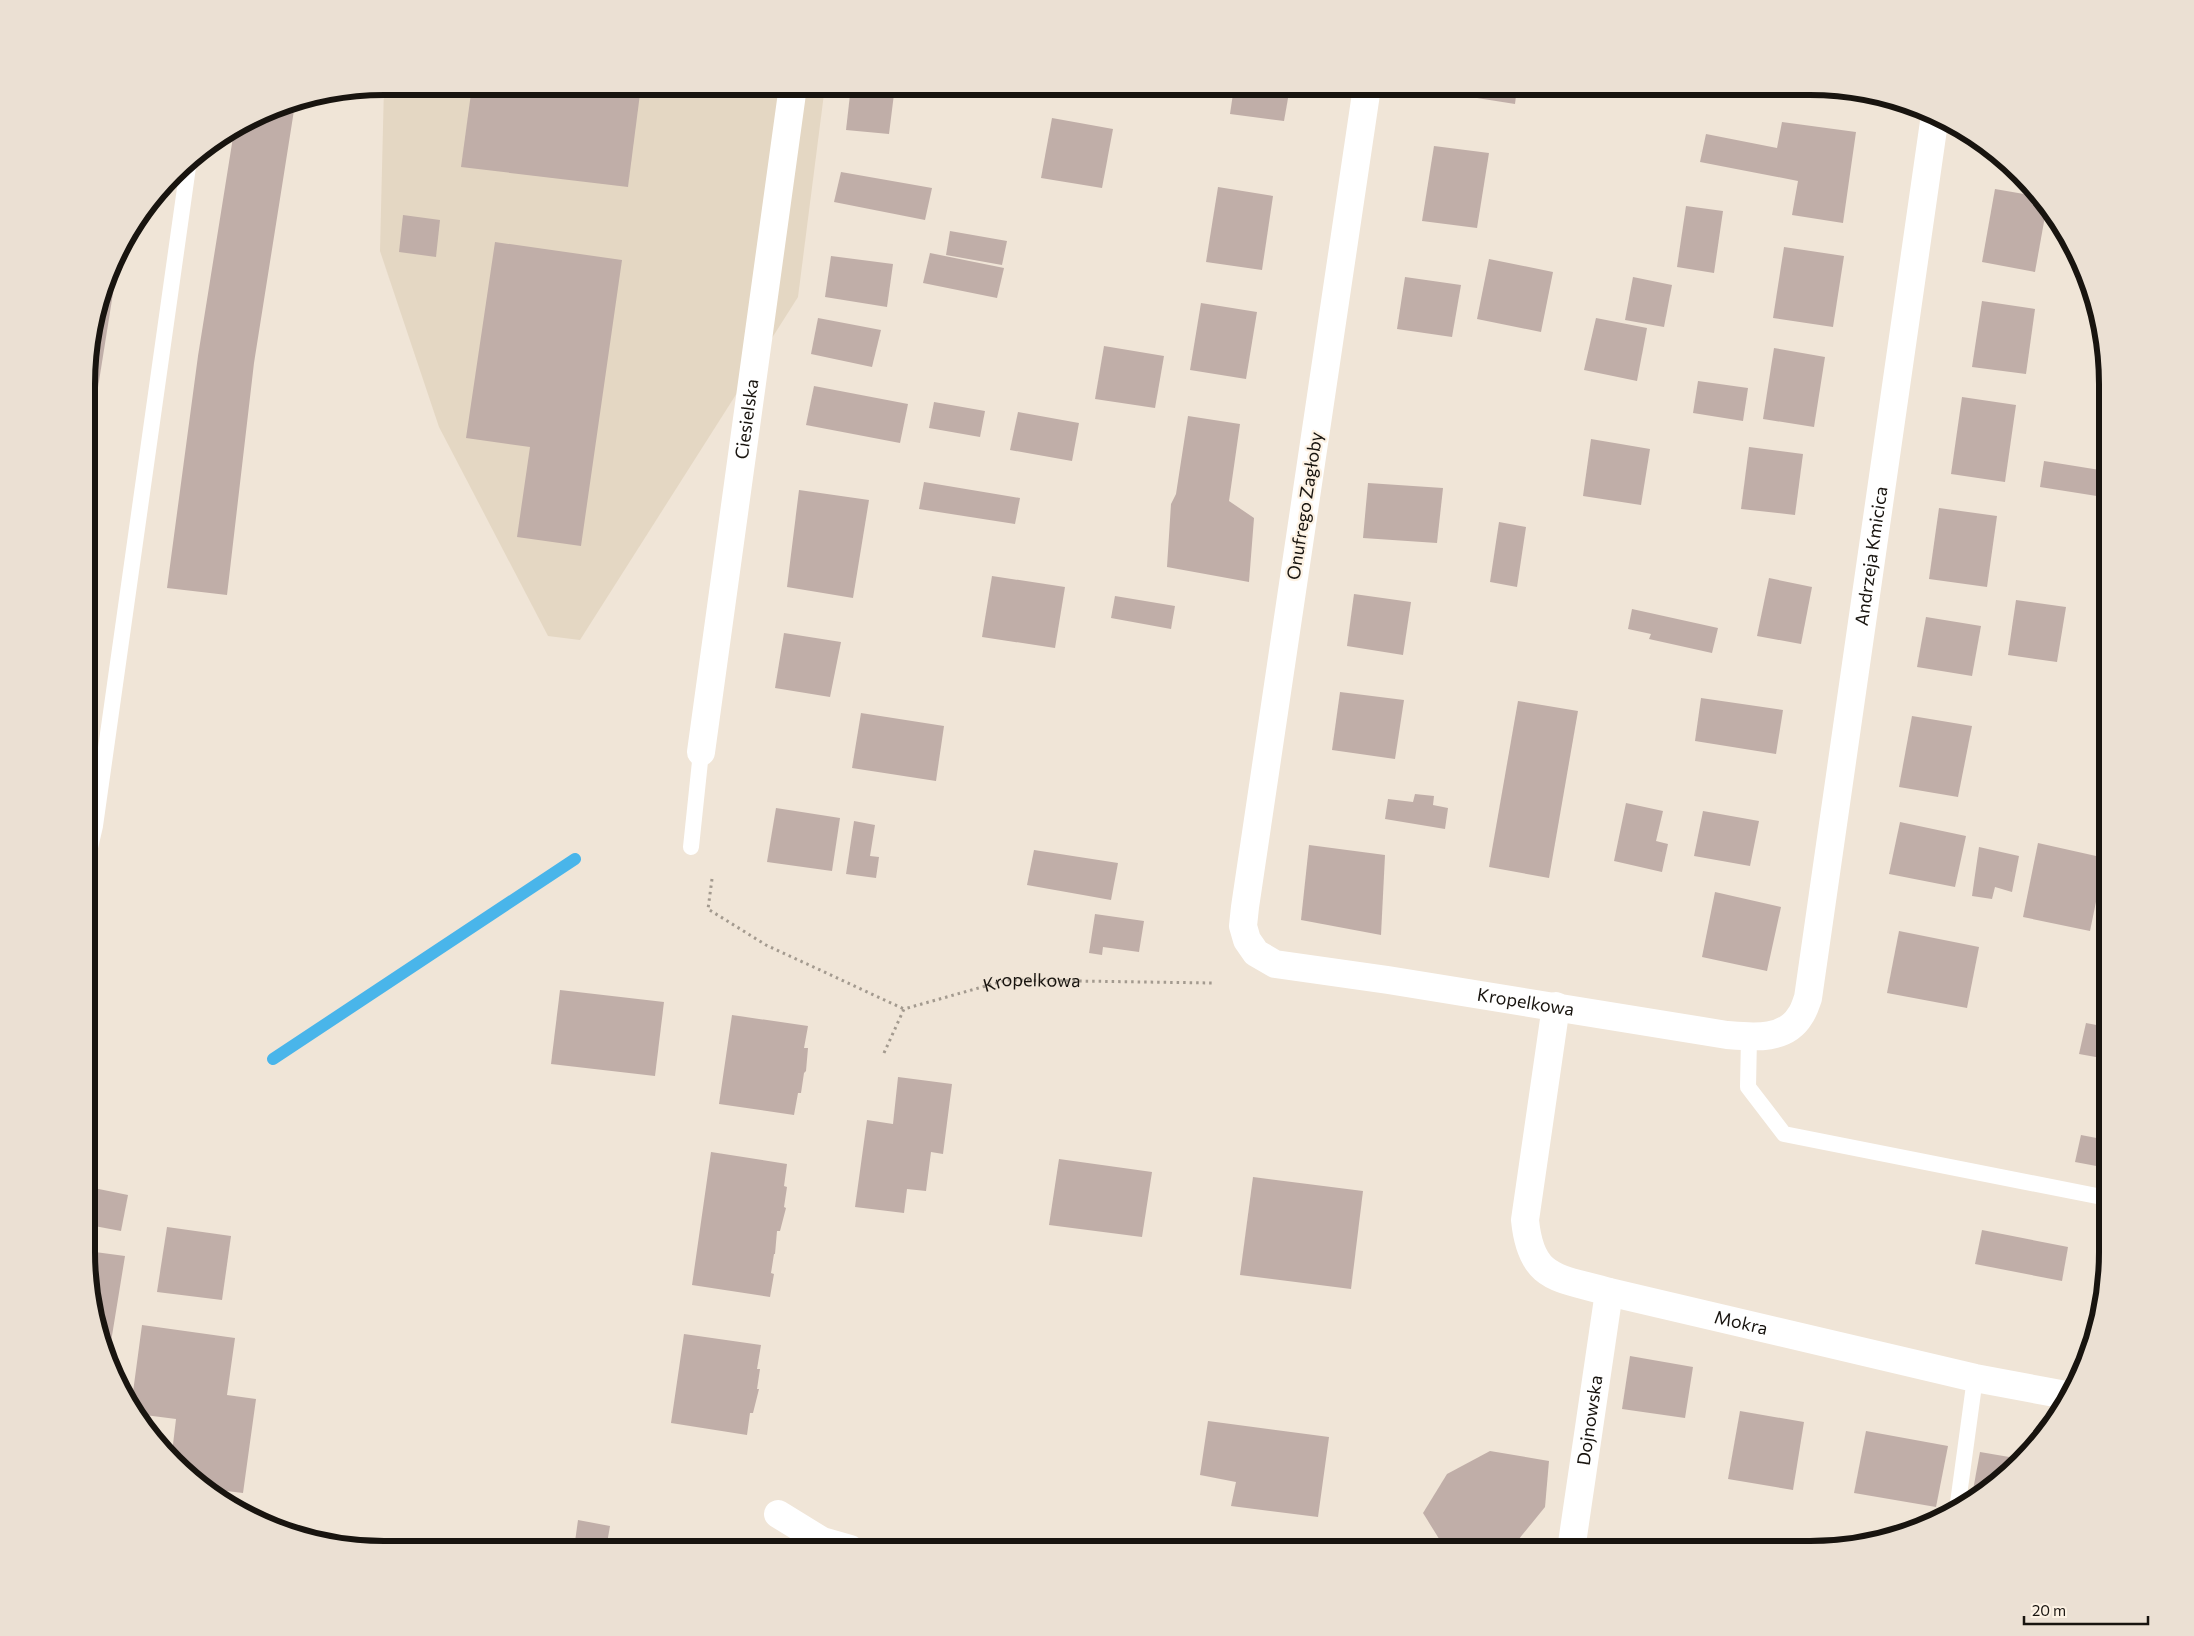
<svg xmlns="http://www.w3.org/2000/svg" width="2194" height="1636" font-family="Commissioner,sans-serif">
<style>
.commercial{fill:#e4d7c3}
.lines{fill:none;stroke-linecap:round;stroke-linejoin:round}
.stream{stroke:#49b5ea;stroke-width:12}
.building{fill:#c0aea8}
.path{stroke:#a39a8f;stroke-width:3;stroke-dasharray:2.5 4;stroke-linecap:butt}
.service{stroke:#fff;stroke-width:16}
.minor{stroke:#fff;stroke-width:28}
.labels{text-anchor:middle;stroke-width:4.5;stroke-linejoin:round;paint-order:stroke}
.street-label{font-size:18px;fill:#18140f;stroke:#fdf2e4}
.rim{fill:none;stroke:#18140f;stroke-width:6}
</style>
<rect width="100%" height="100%" fill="#f0e5d7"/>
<path class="commercial" d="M 384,86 L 825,86 L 798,297 L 580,640 L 548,636 L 439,427 L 380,251 Z"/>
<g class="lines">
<path class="stream" d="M 273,1059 L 575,859"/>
</g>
<g class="building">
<path d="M 472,86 L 641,86 L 628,187 L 461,167 Z"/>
<path d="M 851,86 L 895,86 L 889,134 L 846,130 Z"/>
<path d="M 1234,87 L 1290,87 L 1284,121 L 1230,114 Z"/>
<path d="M 1439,87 L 1517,87 L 1515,104 L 1439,92 Z"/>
<path d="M 295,104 L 254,363 L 227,595 L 167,588 L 198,356 L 234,131 L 270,109 Z"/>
<path d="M 1052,118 L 1113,129 L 1102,188 L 1041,178 Z"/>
<path d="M 1782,122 L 1856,132 L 1843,223 L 1792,215 L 1798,181 L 1700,162 L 1706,134 L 1777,148 Z"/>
<path d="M 1434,146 L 1489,153 L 1477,228 L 1422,221 Z"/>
<path d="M 841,172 L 932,188 L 925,220 L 834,202 Z"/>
<path d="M 1218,187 L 1273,196 L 1262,270 L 1206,262 Z"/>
<path d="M 1995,189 L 2041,197 L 2047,205 L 2035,272 L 1982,262 Z"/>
<path d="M 1686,206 L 1723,211 L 1714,273 L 1677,267 Z"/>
<path d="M 403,215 L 440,220 L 436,257 L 399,252 Z"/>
<path d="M 950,231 L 1007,241 L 1002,265 L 946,255 Z"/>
<path d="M 495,242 L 622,260 L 581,546 L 517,537 L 530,447 L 466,438 Z"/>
<path d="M 1784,247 L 1844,256 L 1833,327 L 1773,318 Z"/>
<path d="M 930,253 L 1004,268 L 997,298 L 923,283 Z"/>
<path d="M 831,256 L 893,264 L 887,307 L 825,297 Z"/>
<path d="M 1489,259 L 1553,272 L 1541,332 L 1477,319 Z"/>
<path d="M 1405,277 L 1461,285 L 1452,337 L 1397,329 Z"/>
<path d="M 1633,277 L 1672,285 L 1664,327 L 1625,320 Z"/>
<path d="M 107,286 L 114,287 L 96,400 L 89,399 L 89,346 Z"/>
<path d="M 1982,301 L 2035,309 L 2026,374 L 1972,367 Z"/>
<path d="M 1201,303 L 1257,312 L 1246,379 L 1190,370 Z"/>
<path d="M 818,318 L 881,330 L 872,367 L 811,354 Z"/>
<path d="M 1596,318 L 1647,328 L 1637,381 L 1584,370 Z"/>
<path d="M 1104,346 L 1164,356 L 1155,408 L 1095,399 Z"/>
<path d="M 1774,348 L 1825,357 L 1814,427 L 1763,419 Z"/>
<path d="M 1698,381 L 1748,388 L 1743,421 L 1693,413 Z"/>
<path d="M 814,386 L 908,404 L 900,443 L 806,425 Z"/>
<path d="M 1962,397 L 2016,405 L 2005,482 L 1951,474 Z"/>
<path d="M 934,402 L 985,411 L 980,437 L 929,428 Z"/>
<path d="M 1018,412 L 1079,423 L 1072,461 L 1010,450 Z"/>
<path d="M 1188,416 L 1240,424 L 1229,501 L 1254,518 L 1249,582 L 1167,567 L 1171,504 L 1176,494 Z"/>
<path d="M 1591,439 L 1650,449 L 1641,505 L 1583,496 Z"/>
<path d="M 1749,447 L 1803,454 L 1795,515 L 1741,509 Z"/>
<path d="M 2044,461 L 2106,471 L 2103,497 L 2040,487 Z"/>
<path d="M 924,482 L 1020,498 L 1015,524 L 919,509 Z"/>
<path d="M 1368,483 L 1443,488 L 1437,543 L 1363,538 Z"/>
<path d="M 2106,486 L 2107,486 L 2107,541 L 2098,539 Z"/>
<path d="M 799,490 L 869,500 L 853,598 L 787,587 Z"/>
<path d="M 1939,508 L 1997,516 L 1987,587 L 1929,579 Z"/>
<path d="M 1499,522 L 1526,527 L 1517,587 L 1490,582 Z"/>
<path d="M 992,576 L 1065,587 L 1055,648 L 982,637 Z"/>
<path d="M 1769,578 L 1812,587 L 1801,644 L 1757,636 Z"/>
<path d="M 1354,594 L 1411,602 L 1403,655 L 1347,646 Z"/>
<path d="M 1115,596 L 1175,606 L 1171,629 L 1111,618 Z"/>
<path d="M 2016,600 L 2066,607 L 2057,662 L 2008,655 Z"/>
<path d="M 1632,609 L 1718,628 L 1712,653 L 1649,639 L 1651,634 L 1628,629 Z"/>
<path d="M 1926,617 L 1981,626 L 1972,676 L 1917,667 Z"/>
<path d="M 784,633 L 841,642 L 830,697 L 775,688 Z"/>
<path d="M 1340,692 L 1404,700 L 1395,759 L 1332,750 Z"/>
<path d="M 1701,698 L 1783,710 L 1776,754 L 1695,741 Z"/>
<path d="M 1518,701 L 1578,711 L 1549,878 L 1489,867 Z"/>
<path d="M 861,713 L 944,726 L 936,781 L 852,768 Z"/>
<path d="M 1912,716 L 1972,726 L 1958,797 L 1899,787 Z"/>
<path d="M 1415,794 L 1434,796 L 1433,805 L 1448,808 L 1445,829 L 1385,819 L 1388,799 L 1413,802 Z"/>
<path d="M 1626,803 L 1663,811 L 1656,841 L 1668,844 L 1662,872 L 1614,861 Z"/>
<path d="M 776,808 L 840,818 L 832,871 L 767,862 Z"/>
<path d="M 1703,811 L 1759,821 L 1750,866 L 1694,856 Z"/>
<path d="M 854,821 L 875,825 L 870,856 L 879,857 L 876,878 L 846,874 Z"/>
<path d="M 1900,822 L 1966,836 L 1955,887 L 1889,874 Z"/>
<path d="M 2038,843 L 2105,858 L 2090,931 L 2023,917 Z"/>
<path d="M 1309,845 L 1385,855 L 1381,935 L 1301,920 Z"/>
<path d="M 1979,847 L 2019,856 L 2012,892 L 1995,887 L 1992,899 L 1972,896 Z"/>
<path d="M 1034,850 L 1118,863 L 1111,900 L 1027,885 Z"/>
<path d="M 1715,892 L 1781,907 L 1767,971 L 1702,957 Z"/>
<path d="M 1095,914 L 1144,921 L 1139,952 L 1103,947 L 1102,955 L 1089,953 Z"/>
<path d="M 1899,931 L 1979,947 L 1967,1008 L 1887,993 Z"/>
<path d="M 560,990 L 664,1002 L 655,1076 L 551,1064 Z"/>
<path d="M 732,1015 L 808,1026 L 804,1048 L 808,1048 L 806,1071 L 804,1073 L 801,1093 L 798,1093 L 794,1115 L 719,1104 Z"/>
<path d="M 2086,1023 L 2107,1027 L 2107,1059 L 2079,1054 Z"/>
<path d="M 898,1077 L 952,1084 L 943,1154 L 931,1152 L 926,1191 L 907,1189 L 904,1213 L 855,1207 L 867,1120 L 893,1124 Z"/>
<path d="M 2081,1135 L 2107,1140 L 2107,1168 L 2075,1162 Z"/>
<path d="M 711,1152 L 787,1164 L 784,1186 L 787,1187 L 784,1207 L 786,1208 L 780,1231 L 777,1231 L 775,1254 L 774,1254 L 771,1273 L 774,1274 L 770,1297 L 692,1285 Z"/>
<path d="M 1059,1159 L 1152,1172 L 1142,1237 L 1049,1225 Z"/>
<path d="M 1253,1177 L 1363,1191 L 1351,1289 L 1240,1275 Z"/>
<path d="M 89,1187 L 128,1195 L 121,1231 L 89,1225 Z"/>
<path d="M 167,1227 L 231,1236 L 222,1300 L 157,1292 Z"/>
<path d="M 1982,1230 L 2068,1247 L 2062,1281 L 1975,1264 Z"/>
<path d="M 95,1252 L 125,1256 L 110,1348 L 108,1348 L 89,1290 L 89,1272 L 92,1272 Z"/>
<path d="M 142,1325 L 235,1338 L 227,1395 L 256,1399 L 243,1493 L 202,1488 L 172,1453 L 176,1419 L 137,1414 L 131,1407 Z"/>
<path d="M 684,1334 L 761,1345 L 757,1369 L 760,1369 L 757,1389 L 759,1389 L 753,1413 L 750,1413 L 747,1435 L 671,1423 Z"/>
<path d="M 1630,1356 L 1693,1367 L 1685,1418 L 1622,1409 Z"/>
<path d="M 1740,1411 L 1804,1422 L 1793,1490 L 1728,1479 Z"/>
<path d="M 1208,1421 L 1329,1437 L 1318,1517 L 1231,1506 L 1236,1482 L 1200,1475 Z"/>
<path d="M 1866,1431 L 1948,1446 L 1936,1507 L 1854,1493 Z"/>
<path d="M 1490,1451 L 1549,1461 L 1545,1507 L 1510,1550 L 1446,1550 L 1423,1513 L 1447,1474 Z"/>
<path d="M 1980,1452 L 2021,1459 L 1991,1488 L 1971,1501 Z"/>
<path d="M 578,1520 L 610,1526 L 606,1549 L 574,1549 Z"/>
</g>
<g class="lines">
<g class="path">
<path d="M 712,879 L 708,909 L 766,945 L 904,1009"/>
<path id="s1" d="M 884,1053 L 904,1009 L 1007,980 L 1213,983"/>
</g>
<g class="service">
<path d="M 691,847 L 701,752"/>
<path d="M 89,852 L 95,826 L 189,160"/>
<path d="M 1749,1037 L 1748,1087 L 1784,1134 L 2107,1198"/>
<path d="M 1957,1510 L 1975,1378"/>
</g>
<g class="minor">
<path id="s2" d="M 1367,87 L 1245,907 L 1243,926 L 1247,940 L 1256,953 L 1275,964 L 1388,980 L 1727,1035 C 1752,1037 1785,1041 1800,1016 C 1804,1011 1806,1003 1808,998 L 1935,115"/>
<path id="s3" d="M 701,752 L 793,86"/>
<path id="s4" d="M 1556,1006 L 1525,1220 C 1531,1281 1558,1277 1609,1292 L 1975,1378 L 2066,1395"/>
<path d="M 778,1514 L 822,1541 L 850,1549"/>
<path id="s5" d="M 1571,1550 L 1609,1292"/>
</g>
</g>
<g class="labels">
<g class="street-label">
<text dy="6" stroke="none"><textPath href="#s3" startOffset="336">Ciesielska</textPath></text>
<text transform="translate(1305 506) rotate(-81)" y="6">Onufrego Zagłoby</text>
<text dy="6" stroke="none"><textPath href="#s2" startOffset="1904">Andrzeja Kmicica</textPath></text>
<text dy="6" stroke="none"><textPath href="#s1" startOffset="180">Kropelkowa</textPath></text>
<text dy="6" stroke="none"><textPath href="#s2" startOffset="1154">Kropelkowa</textPath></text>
<text dy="6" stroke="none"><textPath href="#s4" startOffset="475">Mokra</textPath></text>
<text dy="6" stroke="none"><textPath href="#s5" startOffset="131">Dojnowska</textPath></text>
</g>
</g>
<path d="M0 0H2194V1636H0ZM384 95H1810A289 289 0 0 1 2099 384V1252A289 289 0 0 1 1810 1541H384A289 289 0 0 1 95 1252V384A289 289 0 0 1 384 95Z" fill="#ebe0d3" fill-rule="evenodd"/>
<path class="rim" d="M384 95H1810A289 289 0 0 1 2099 384V1252A289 289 0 0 1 1810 1541H384A289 289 0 0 1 95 1252V384A289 289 0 0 1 384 95Z"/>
<path d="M2024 1616v8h124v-8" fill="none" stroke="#18140f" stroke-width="2.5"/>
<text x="2032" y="1616" font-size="15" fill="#18140f" stroke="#fdf2e4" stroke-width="4" paint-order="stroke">20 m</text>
</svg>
